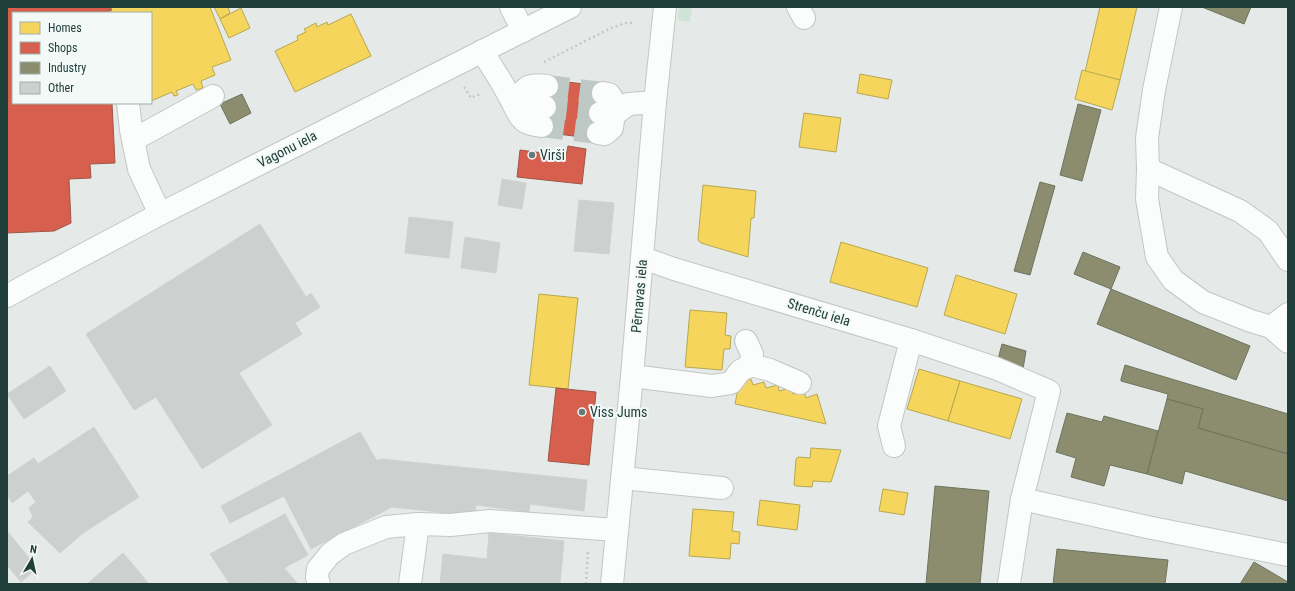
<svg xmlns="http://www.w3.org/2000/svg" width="1295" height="591" font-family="'Roboto Condensed',sans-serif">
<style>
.grass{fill:#cee4d6}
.homes{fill:#f6d55c;stroke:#b6a852}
.shops{fill:#d6604d;stroke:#a05647}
.industry{fill:#8c8c6e;stroke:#6c755e}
.building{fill:#ccd1d0;stroke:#cdd3d1}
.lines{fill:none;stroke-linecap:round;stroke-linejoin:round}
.minor-tunnel{stroke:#bec8c5;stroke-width:22;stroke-dasharray:22 11;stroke-linecap:butt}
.minor-casing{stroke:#c2c7c5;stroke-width:24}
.path{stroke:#c1cac8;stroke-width:2.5;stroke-dasharray:2 3;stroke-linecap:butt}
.minor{stroke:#fbfcfc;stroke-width:22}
.poi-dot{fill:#667b77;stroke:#f3f9f7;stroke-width:1.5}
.labels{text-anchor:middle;stroke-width:4;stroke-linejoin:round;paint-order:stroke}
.street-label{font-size:14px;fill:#213f3a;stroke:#f3f9f7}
.poi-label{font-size:14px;fill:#213f3a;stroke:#f3f9f7;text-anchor:start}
</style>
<rect width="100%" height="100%" fill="#e5eae8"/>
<path class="grass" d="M 679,7 L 692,7 L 690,22 L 678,20 Z"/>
<g class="homes">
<path d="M 111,7 L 210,7 L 231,60 L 212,67 L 215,75 L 201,81 L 203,88 L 196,90 L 193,84 L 176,91 L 178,95 L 174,96 L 172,92 L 151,101 L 151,13 L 108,13 L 108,10 L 111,11 Z"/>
<path d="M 214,7 L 228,7 L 230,13 L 220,19 Z"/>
<path d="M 1100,7 L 1137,7 L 1120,80 L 1085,72 Z"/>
<path d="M 241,8 L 250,28 L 229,38 L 220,19 Z"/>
<path d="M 351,14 L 371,56 L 295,92 L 275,51 L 298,40 L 297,36 L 306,32 L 304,29 L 316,23 L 317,27 L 327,22 L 328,25 Z"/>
<path d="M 1082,70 L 1120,80 L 1112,110 L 1075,99 Z"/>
<path d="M 860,74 L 892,80 L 888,99 L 857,93 Z"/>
<path d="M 804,113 L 841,118 L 836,152 L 799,147 Z"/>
<path d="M 703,185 L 756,191 L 754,218 L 751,218 L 748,257 L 701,243 L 698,240 Z"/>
<path d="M 841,242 L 928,268 L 917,307 L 830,282 Z"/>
<path d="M 956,275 L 1017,294 L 1005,334 L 944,315 Z"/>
<path d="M 539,294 L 578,298 L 568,389 L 529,385 Z"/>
<path d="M 690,310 L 727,313 L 725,335 L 731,336 L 730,349 L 724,349 L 722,370 L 685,367 Z"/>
<path d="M 919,369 L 960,381 L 948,421 L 907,409 Z"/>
<path d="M 751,379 L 753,385 L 764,382 L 766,388 L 778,385 L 779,391 L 791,388 L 793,394 L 804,391 L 806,398 L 817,394 L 826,424 L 735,404 L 739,383 Z"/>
<path d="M 960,381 L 1022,399 L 1010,439 L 948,421 Z"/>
<path d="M 811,448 L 841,450 L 831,482 L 813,481 L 812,487 L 796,486 L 794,485 L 796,459 L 798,457 L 810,458 Z"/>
<path d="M 883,489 L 908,493 L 904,515 L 879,511 Z"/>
<path d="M 760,500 L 800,505 L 797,530 L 757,525 Z"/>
<path d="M 693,509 L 734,512 L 732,531 L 740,532 L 739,544 L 731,543 L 730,559 L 689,556 Z"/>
</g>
<g class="shops">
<path d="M 7,7 L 111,7 L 111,11 L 108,10 L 108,13 L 13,13 L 13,103 L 112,103 L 115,163 L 90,164 L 91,178 L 69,179 L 71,223 L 54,231 L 7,233 Z"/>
<path d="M 548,80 L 603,86 L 597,139 L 542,132 Z"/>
<path d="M 568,146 L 586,149 L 582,184 L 517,177 L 520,150 L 566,156 Z"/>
<path d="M 556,388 L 596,392 L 589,465 L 548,461 Z"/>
</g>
<g class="industry">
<path d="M 1202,7 L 1251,7 L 1244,24 Z"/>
<path d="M 242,94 L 251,113 L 230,124 L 220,104 Z"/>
<path d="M 1078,104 L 1101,110 L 1082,181 L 1060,175 Z"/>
<path d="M 1040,182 L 1055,186 L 1030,275 L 1014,271 Z"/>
<path d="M 1083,252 L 1120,267 L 1111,289 L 1074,274 Z"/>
<path d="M 1111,289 L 1250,346 L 1236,380 L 1097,324 Z"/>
<path d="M 1002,344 L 1026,351 L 1023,369 L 1008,365 L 1009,362 L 998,359 Z"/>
<path d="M 1125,365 L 1288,414 L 1288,454 L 1198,428 L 1203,409 L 1167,399 L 1168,394 L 1121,381 L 1121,379 Z"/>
<path d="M 1167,399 L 1203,409 L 1198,428 L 1288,454 L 1288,501 L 1185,471 L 1182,484 L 1147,474 Z"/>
<path d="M 1067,413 L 1102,422 L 1104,416 L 1158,431 L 1147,474 L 1110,465 L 1104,486 L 1071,477 L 1076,458 L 1056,452 Z"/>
<path d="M 935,486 L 989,491 L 980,584 L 926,584 Z"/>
<path d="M 1057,549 L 1168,560 L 1165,584 L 1053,584 Z"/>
<path d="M 1254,562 L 1288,582 L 1288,584 L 1240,584 Z"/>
</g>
<g class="building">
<path d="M 502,179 L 526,183 L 522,209 L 498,205 Z"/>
<path d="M 579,200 L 614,203 L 609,254 L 574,251 Z"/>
<path d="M 409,217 L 453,222 L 449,258 L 405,253 Z"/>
<path d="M 260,224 L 306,297 L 311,293 L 320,307 L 295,323 L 302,334 L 239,373 L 272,425 L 202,469 L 156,397 L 134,410 L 86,334 Z"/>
<path d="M 465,237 L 500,243 L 496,273 L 461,268 Z"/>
<path d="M 50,366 L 66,391 L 24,419 L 7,394 Z"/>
<path d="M 94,427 L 139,497 L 83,533 L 38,464 Z"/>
<path d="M 360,432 L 377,461 L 381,459 L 587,480 L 584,511 L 530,504 L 529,512 L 476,505 L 475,516 L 392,507 L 311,549 L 284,496 L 230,523 L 221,506 Z"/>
<path d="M 34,458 L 83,533 L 60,553 L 28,522 L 33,517 L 29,508 L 36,502 L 28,491 L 12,503 L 7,494 L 7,476 Z"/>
<path d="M 285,514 L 308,555 L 255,584 L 230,584 L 210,554 Z"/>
<path d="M 7,531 L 37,568 L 21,582 L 7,565 Z"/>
<path d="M 489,533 L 564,541 L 560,584 L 440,584 L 443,554 L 487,559 Z"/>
<path d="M 123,553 L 149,584 L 87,584 Z"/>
<path d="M 284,568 L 298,584 L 255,584 Z"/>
</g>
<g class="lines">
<g class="minor-tunnel">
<path d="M 547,86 L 603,93"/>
<path d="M 545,107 L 600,113"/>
<path d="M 542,126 L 598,133"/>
</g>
<defs>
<g id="minor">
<path d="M 511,7 L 523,31"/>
<path d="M 798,7 L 804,18"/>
<path d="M 1171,7 L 1154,90 L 1147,138 L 1148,169 L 1147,199 L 1157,257 L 1173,280 L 1203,302 L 1251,321 L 1271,327 L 1288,314"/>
<path d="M 482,51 L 502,83 L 513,103 L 545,107"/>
<path d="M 128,103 L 131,130 L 139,169 L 160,214"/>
<path d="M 600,113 L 614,115 L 628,104 L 655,102"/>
<path d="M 542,126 C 524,124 520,120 513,103 C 525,88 527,83 547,86"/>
<path d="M 598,133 L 605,134 L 612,128 L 615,103 L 609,94 L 603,93"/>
<path d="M 133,140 L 213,96"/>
<path d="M 1148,169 L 1240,211 L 1268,231 L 1288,260"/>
<path d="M 643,258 L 674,269 L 911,340 L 995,368 L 1049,391 L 1022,499 L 1147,527 L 1288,555"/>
<path d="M 7,296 L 36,280 L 160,214 L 570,7"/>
<path d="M 1271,327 L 1288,342"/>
<path d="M 746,341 L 752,354 L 751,365"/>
<path d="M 632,376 L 712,386 L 731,383 L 740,371 L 751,365 L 770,370 L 800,383"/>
<path d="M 894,446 L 889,426 L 911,340"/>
<path d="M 622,478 L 722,488"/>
<path d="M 1009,583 L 1022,499"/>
<path d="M 319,584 L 317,577 L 318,569 L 330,554 L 344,544 L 386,527 L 418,524 L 450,525 L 490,521 L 617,530"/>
<path d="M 410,584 L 418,524"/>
<path d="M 612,584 L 632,376 L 655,102 L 665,7"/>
</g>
</defs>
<use href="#minor" class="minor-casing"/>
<g class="path">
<path d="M 544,62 L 611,28 L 626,23 L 634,23"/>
<path d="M 464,87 L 471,98 L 482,93"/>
<path d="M 586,584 L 588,551"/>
</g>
<use href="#minor" class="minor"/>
</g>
<g class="poi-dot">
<circle cx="532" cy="155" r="4"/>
<circle cx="582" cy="412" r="4"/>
</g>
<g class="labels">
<g class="street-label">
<text transform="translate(287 149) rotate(-27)" y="5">Vagonu iela</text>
<text transform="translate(639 296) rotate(-85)" y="5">Pērnavas iela</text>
<text transform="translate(819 312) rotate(17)" y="5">Strenču iela</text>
</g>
<g class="poi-label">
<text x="540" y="160">Virši</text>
<text x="590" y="417">Viss Jums</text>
</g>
</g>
<rect width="1295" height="591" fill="none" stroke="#213f3a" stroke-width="16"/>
<rect x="12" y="12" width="140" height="92" fill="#f3f9f7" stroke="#9fafab"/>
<rect x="20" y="22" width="20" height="12" fill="#f6d55c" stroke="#9fafab"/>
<text x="48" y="32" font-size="12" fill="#213f3a">Homes</text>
<rect x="20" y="42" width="20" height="12" fill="#d6604d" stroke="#9fafab"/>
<text x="48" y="52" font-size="12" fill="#213f3a">Shops</text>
<rect x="20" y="62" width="20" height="12" fill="#8c8c6e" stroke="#9fafab"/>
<text x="48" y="72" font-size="12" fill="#213f3a">Industry</text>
<rect x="20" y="82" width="20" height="12" fill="#ccd1d0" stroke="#9fafab"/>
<text x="48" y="92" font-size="12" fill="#213f3a">Other</text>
<g transform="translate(32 559) rotate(9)" stroke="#f3f9f7" stroke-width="3" paint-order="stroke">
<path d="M0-3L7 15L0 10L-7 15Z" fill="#213f3a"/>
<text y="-6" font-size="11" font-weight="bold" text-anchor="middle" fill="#213f3a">N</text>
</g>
</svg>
